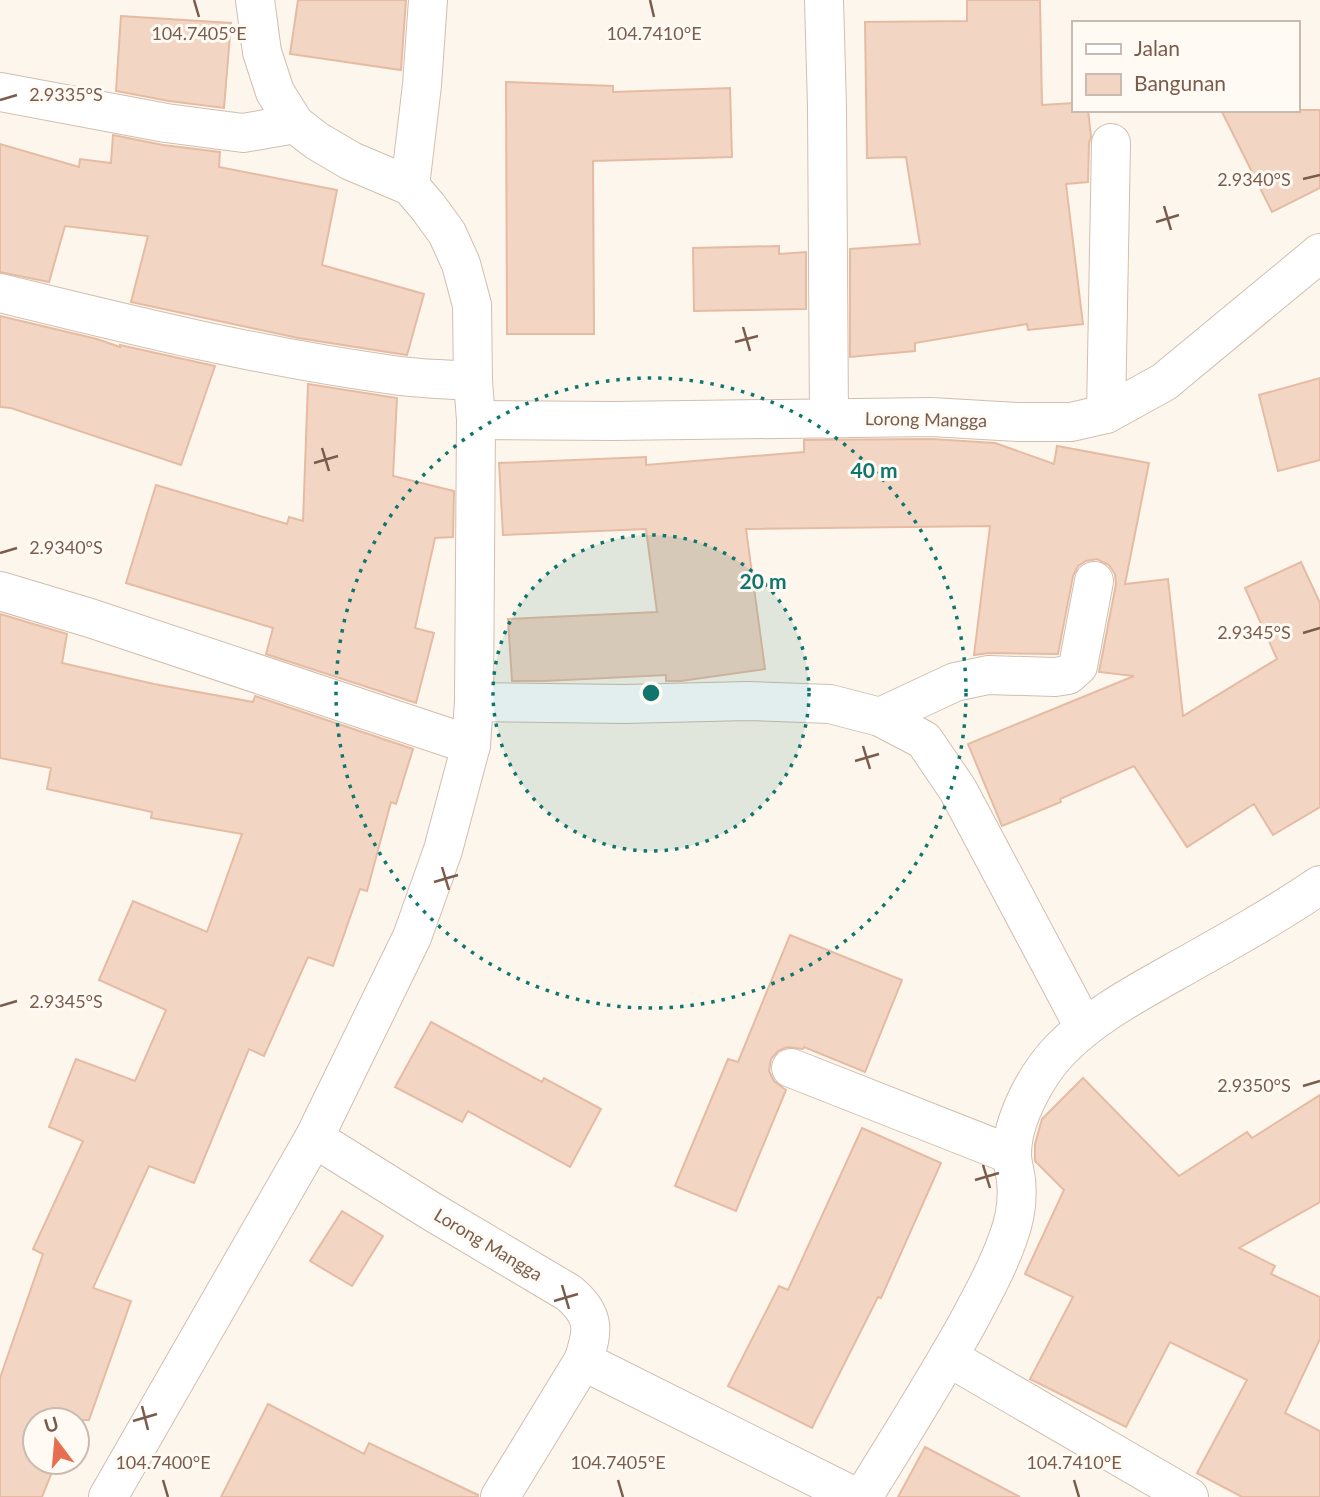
<svg xmlns="http://www.w3.org/2000/svg" width="1320" height="1497" font-family="Lato,sans-serif">
<style>
.building{fill:#f3d5c3;stroke:#e6bba3;stroke-width:2}
.lines{fill:none;stroke-linecap:round;stroke-linejoin:round}
.street-casing{stroke:#d1beb0;stroke-width:40}
.street{stroke:#fff;stroke-width:38}
.ticks{fill:none;stroke:#7a5c4d;stroke-width:2.5}
.ring{fill:none;stroke:#0f766e;stroke-width:3.5;stroke-dasharray:3.5 7}
.labels{text-anchor:middle;stroke-width:6;stroke-linejoin:round;paint-order:stroke}
.street-label{font-size:18px;fill:#7a5c4d;stroke:#fffaf3}
.ticks-label{font-size:18px;text-anchor:middle;fill:#7a5c4d;stroke:#fffaf3;stroke-width:6;stroke-linejoin:round;paint-order:stroke}
.centre{fill:#0f766e;stroke:#fffaf3;stroke-width:3.5}
.ring-label{font-size:21px;text-anchor:middle;font-weight:bold;fill:#0f766e;stroke:#fffaf3;stroke-width:6;stroke-linejoin:round;paint-order:stroke}
</style>
<rect width="100%" height="100%" fill="#fdf6ec"/>
<g class="building">
<path d="M 298,0 L 406,0 L 401,70 L 290,54 Z"/>
<path d="M 967,0 L 1040,0 L 1042,105 L 1073,103 L 1073,110 L 1088,110 L 1091,137 L 1089,143 L 1088,182 L 1066,184 L 1083,324 L 1028,330 L 1027,324 L 915,343 L 915,351 L 850,357 L 850,249 L 920,244 L 906,157 L 867,158 L 865,22 L 967,21 Z"/>
<path d="M 121,16 L 231,23 L 224,108 L 169,101 L 116,91 Z"/>
<path d="M 506,82 L 613,86 L 613,92 L 730,88 L 732,157 L 593,161 L 594,334 L 507,334 Z"/>
<path d="M 1221,110 L 1320,110 L 1320,188 L 1272,212 Z"/>
<path d="M 113,135 L 163,145 L 220,152 L 219,167 L 337,190 L 322,265 L 424,294 L 407,355 L 298,338 L 131,302 L 148,236 L 65,226 L 49,282 L 0,272 L 0,144 L 79,167 L 80,159 L 111,163 Z"/>
<path d="M 779,246 L 779,254 L 806,252 L 806,309 L 694,311 L 693,248 Z"/>
<path d="M 0,316 L 97,339 L 120,347 L 120,345 L 215,366 L 181,465 L 11,408 L 0,407 Z"/>
<path d="M 1320,378 L 1320,460 L 1278,471 L 1259,395 Z"/>
<path d="M 308,384 L 397,398 L 393,476 L 454,491 L 453,537 L 435,538 L 415,628 L 434,633 L 416,703 L 266,654 L 273,628 L 126,583 L 156,485 L 287,524 L 289,517 L 303,521 Z"/>
<path d="M 931,439 L 995,443 L 1054,464 L 1057,446 L 1149,463 L 1125,584 L 1168,579 L 1183,716 L 1277,659 L 1245,588 L 1301,562 L 1320,603 L 1320,807 L 1273,835 L 1254,804 L 1187,847 L 1134,766 L 1060,799 L 1061,802 L 1002,826 L 968,744 L 1134,676 L 1099,672 L 1116,584 L 1115,574 L 1109,565 L 1097,559 L 1086,561 L 1078,566 L 1073,576 L 1058,654 L 989,653 L 974,655 L 990,526 L 746,529 L 765,669 L 681,681 L 666,681 L 666,675 L 545,681 L 512,681 L 508,619 L 657,612 L 646,529 L 503,535 L 499,463 L 646,457 L 646,465 L 804,452 L 804,440 Z"/>
<path d="M 0,614 L 67,634 L 62,663 L 154,684 L 253,702 L 255,696 L 413,749 L 396,804 L 391,802 L 367,891 L 360,889 L 333,966 L 308,957 L 264,1056 L 249,1049 L 194,1183 L 149,1166 L 93,1288 L 131,1301 L 89,1420 L 35,1420 L 35,1462 L 56,1462 L 42,1497 L 0,1497 L 0,1378 L 43,1254 L 33,1249 L 83,1141 L 49,1127 L 76,1059 L 135,1081 L 166,1010 L 99,980 L 133,901 L 207,932 L 242,834 L 151,818 L 152,812 L 47,789 L 51,768 L 0,758 Z"/>
<path d="M 790,935 L 902,980 L 865,1072 L 804,1047 L 803,1049 L 787,1047 L 778,1051 L 771,1059 L 769,1071 L 774,1081 L 786,1090 L 736,1211 L 675,1186 L 728,1059 L 738,1062 Z"/>
<path d="M 431,1022 L 542,1082 L 544,1078 L 601,1109 L 570,1167 L 468,1111 L 462,1122 L 395,1087 Z"/>
<path d="M 1083,1078 L 1179,1176 L 1247,1132 L 1252,1138 L 1320,1095 L 1320,1202 L 1239,1248 L 1275,1266 L 1271,1274 L 1320,1297 L 1320,1339 L 1285,1413 L 1320,1431 L 1320,1497 L 1242,1497 L 1197,1473 L 1247,1380 L 1170,1342 L 1126,1427 L 1030,1379 L 1073,1297 L 1025,1274 L 1064,1190 L 1035,1161 L 1035,1144 L 1042,1119 Z"/>
<path d="M 862,1128 L 941,1163 L 881,1298 L 878,1297 L 812,1428 L 728,1386 L 779,1286 L 788,1290 Z"/>
<path d="M 342,1211 L 383,1236 L 352,1286 L 310,1261 Z"/>
<path d="M 268,1404 L 364,1454 L 369,1443 L 478,1495 L 478,1497 L 221,1497 Z"/>
<path d="M 925,1447 L 1020,1497 L 898,1497 Z"/>
</g>
<g class="lines">
<defs>
<g id="street">
<path d="M 824,0 L 827,107 L 829,419"/>
<path d="M 0,92 L 166,123 L 243,133 L 295,124"/>
<path d="M 410,186 L 422,85 L 428,0"/>
<path d="M 0,293 C 130,325 260,357 393,375 C 419,379 446,379 473,381"/>
<path d="M 1106,414 L 1111,143"/>
<path d="M 476,420 L 613,421 L 931,417 L 1018,422 L 1071,422 L 1106,414 L 1164,382 L 1320,253"/>
<path d="M 0,591 L 90,618 L 471,745"/>
<path d="M 474,702 L 625,704 L 748,701 L 830,704 L 880,717 L 924,740 L 958,790 L 1084,1027"/>
<path d="M 880,717 L 955,682 L 988,675 L 1055,677 L 1068,675 L 1078,666 L 1094,581"/>
<path d="M 791,1068 L 1012,1155"/>
<path d="M 314,1138 L 431,1211 L 569,1293 C 595,1315 594,1330 583,1361 L 500,1497"/>
<path d="M 948,1357 L 1189,1497"/>
<path d="M 583,1361 L 855,1497"/>
<path d="M 108,1497 L 314,1138 L 412,937 L 443,850 L 471,745 L 474,702 L 476,420 L 473,381 L 472,305 L 461,264 L 447,233 L 428,207 L 410,186 L 351,161 L 317,141 L 295,124 L 275,92 L 262,52 L 255,0"/>
<path d="M 863,1497 C 898,1440 934,1383 967,1324 C 982,1296 998,1267 1008,1238 C 1015,1220 1018,1199 1016,1180 C 1015,1171 1012,1163 1012,1154 C 1012,1119 1037,1074 1060,1050 C 1092,1017 1135,994 1174,972 C 1224,944 1273,917 1320,885"/>
</g>
</defs>
<use href="#street" class="street-casing"/>
<use href="#street" class="street"/>
</g>
<path class="ticks" d="M 194,0 L 199,17M 650,0 L 654,17M 0,100 L 17,95M 1303,179 L 1320,175M 1164,206 L 1171,230M 1156,222 L 1179,215M 743,327 L 750,351M 735,342 L 758,336M 322,448 L 329,471M 314,463 L 338,456M 0,553 L 17,548M 1303,633 L 1320,628M 863,746 L 870,769M 855,761 L 879,754M 442,867 L 449,890M 434,882 L 458,875M 0,1006 L 17,1001M 1303,1086 L 1320,1081M 983,1165 L 990,1188M 975,1180 L 999,1173M 562,1285 L 569,1309M 554,1301 L 578,1294M 142,1406 L 148,1430M 133,1421 L 157,1414M 163,1480 L 168,1497M 618,1480 L 623,1497M 1074,1480 L 1079,1497"/>
<circle cx="651" cy="693" r="158" fill="#0f766e" fill-opacity=".12"/>
<g class="ring">
<circle cx="651" cy="693" r="158"/>
<circle cx="651" cy="693" r="315"/>
</g>
<g class="labels">
<g class="street-label">
<text transform="translate(926 420) rotate(1)" y="6">Lorong Mangga</text>
<text transform="translate(488 1245) rotate(31)" y="6">Lorong Mangga</text>
</g>
</g>
<g class="ticks-label">
<text x="199" y="40">104.7405°E</text>
<text x="654" y="40">104.7410°E</text>
<text x="66" y="101">2.9335°S</text>
<text x="1254" y="186">2.9340°S</text>
<text x="66" y="554">2.9340°S</text>
<text x="1254" y="639">2.9345°S</text>
<text x="66" y="1008">2.9345°S</text>
<text x="1254" y="1092">2.9350°S</text>
<text x="163" y="1469">104.7400°E</text>
<text x="618" y="1469">104.7405°E</text>
<text x="1074" y="1469">104.7410°E</text>
</g>
<circle cx="651" cy="693" r="10" class="centre"/>
<g class="ring-label">
<text x="874" y="478">40 m</text>
<text x="763" y="589">20 m</text>
</g>
<rect x="1072" y="21" width="228" height="91" fill="#fffaf3" stroke="#cabbb1" stroke-width="2"/>
<rect x="1086" y="44" width="35" height="10" fill="#ffffff" stroke="#cabbb1" stroke-width="2"/>
<text x="1134" y="56" font-size="21" fill="#7a5c4d">Jalan</text>
<rect x="1086" y="74" width="35" height="21" fill="#f3d5c3" stroke="#cabbb1" stroke-width="2"/>
<text x="1134" y="91" font-size="21" fill="#7a5c4d">Bangunan</text>
<g transform="translate(56 1441) rotate(344)"><circle r="33" fill="#fffaf3" stroke="#cabbb1" stroke-width="2"/>
<path d="M0-5L12 26L0 18L-12 26Z" fill="#e76f51"/>
<text y="-10" font-size="19" font-weight="bold" text-anchor="middle" fill="#7a5c4d">U</text>
</g>
</svg>
